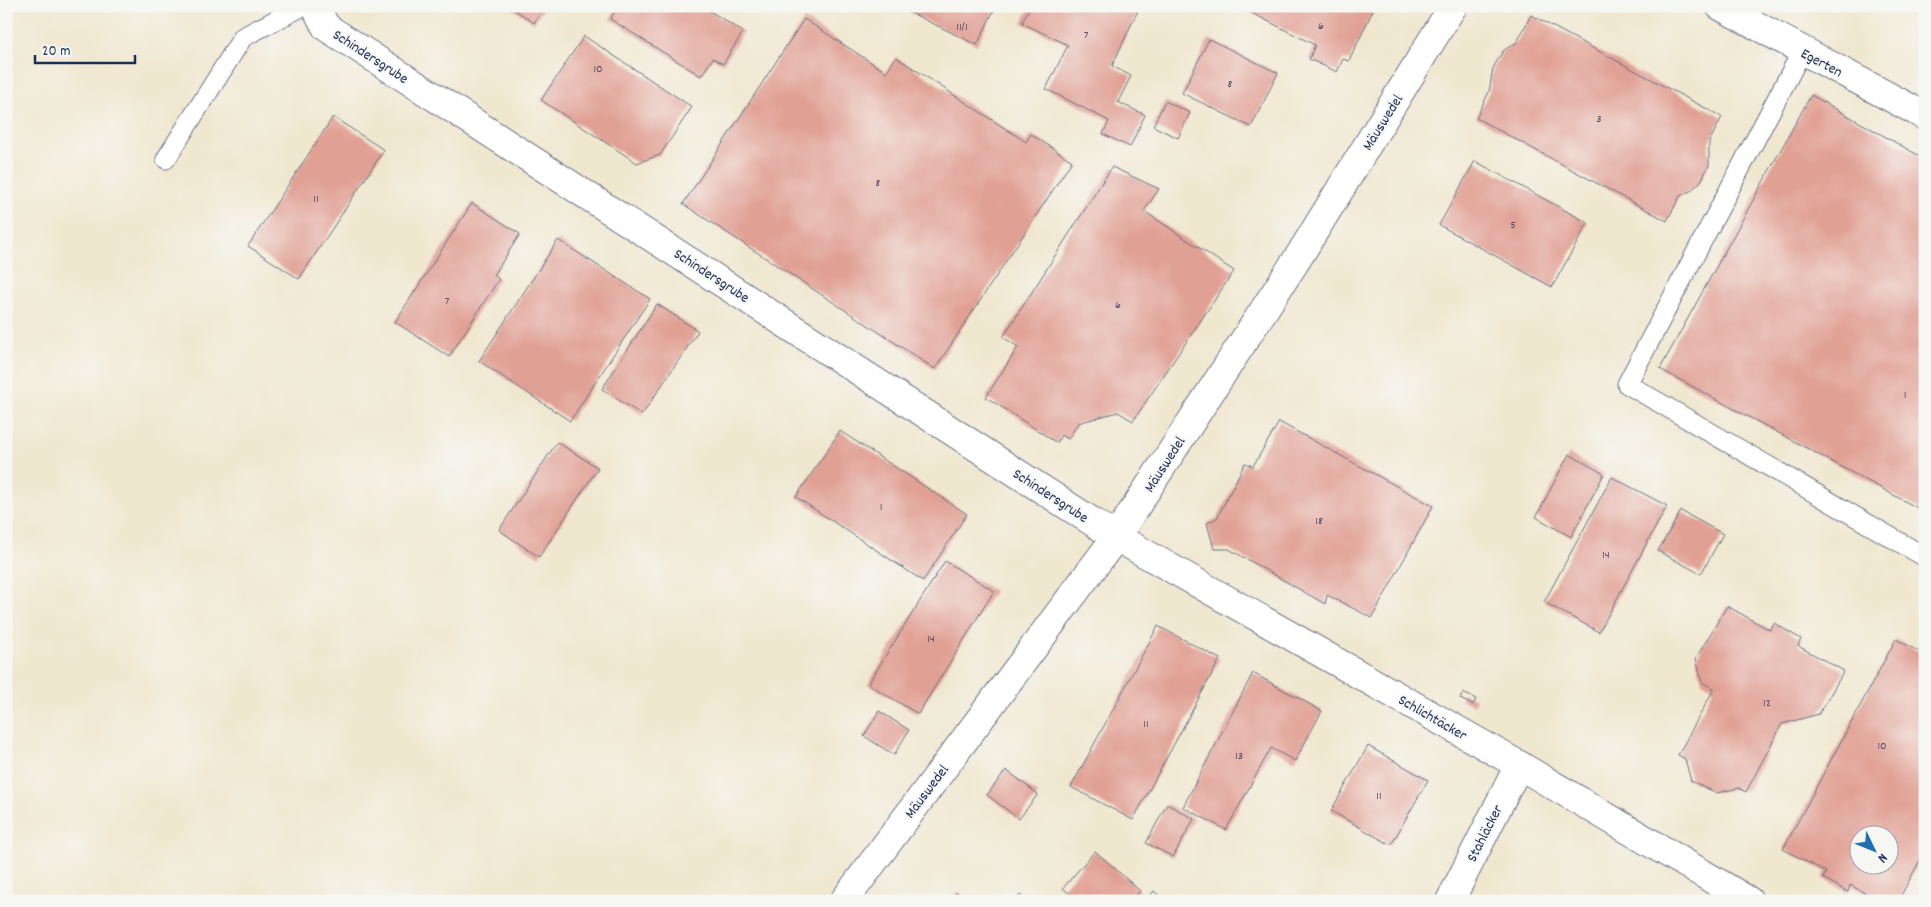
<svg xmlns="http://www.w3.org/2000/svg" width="1931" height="907" font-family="Dekko,sans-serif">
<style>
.building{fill:#e1a094;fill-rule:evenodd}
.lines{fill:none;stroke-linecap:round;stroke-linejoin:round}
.lane-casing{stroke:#666f86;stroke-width:21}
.street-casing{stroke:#666f86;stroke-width:30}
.lane{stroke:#fff;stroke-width:19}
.street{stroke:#fff;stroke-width:28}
.labels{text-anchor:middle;stroke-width:4;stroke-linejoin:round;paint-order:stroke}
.number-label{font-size:12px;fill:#4c4b6c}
.street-label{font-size:15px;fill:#1b2f5e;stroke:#f6f6f2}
</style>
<rect width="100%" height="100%" fill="#f6f6f2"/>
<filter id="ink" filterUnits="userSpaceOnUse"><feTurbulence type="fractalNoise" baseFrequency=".02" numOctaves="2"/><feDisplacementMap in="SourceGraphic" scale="10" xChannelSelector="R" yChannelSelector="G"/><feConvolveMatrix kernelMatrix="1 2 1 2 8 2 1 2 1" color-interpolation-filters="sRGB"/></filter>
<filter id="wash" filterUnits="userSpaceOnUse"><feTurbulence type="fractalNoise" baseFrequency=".0096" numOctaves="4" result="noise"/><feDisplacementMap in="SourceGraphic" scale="20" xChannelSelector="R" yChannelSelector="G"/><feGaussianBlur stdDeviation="1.12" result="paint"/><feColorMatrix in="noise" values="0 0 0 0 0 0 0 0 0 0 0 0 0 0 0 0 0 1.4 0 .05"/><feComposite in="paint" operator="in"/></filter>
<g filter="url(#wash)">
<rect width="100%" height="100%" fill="#f0e7cf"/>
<g id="blocks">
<g class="building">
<path d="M 509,6 L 545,6 L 534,23 Z"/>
<path d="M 618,6 L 702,6 L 743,32 L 723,64 L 713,58 L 701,76 L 610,19 Z"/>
<path d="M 897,6 L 996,6 L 977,45 Z"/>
<path d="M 1030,6 L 1140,6 L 1112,66 L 1131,76 L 1118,102 L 1145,115 L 1130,147 L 1103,134 L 1109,121 L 1046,89 L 1068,45 L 1022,23 Z"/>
<path d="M 1238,6 L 1375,6 L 1349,61 L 1343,59 L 1337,72 L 1309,59 L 1315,45 Z"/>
<path d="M 1531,15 L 1722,117 L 1709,142 L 1709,165 L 1701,181 L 1692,190 L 1680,196 L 1667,221 L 1476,118 L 1489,92 L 1493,68 L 1503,51 L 1517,42 Z"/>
<path d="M 804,19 L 886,72 L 896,57 L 1026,142 L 1031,134 L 1072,161 L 935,369 L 683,204 Z"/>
<path d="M 584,36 L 692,107 L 660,155 L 637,163 L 541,100 Z"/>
<path d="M 1209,39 L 1278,73 L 1251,127 L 1182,93 Z"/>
<path d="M 1811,95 L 1925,159 L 1925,512 L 1660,369 Z"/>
<path d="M 1165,101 L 1190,113 L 1178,138 L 1153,126 Z"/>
<path d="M 333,117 L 384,150 L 299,279 L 248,246 Z"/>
<path d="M 1475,161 L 1588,223 L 1552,287 L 1439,225 Z"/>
<path d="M 1112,167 L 1159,189 L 1144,211 L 1234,271 L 1133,421 L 1118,412 L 1078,423 L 1068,439 L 1061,435 L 1057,443 L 986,397 L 1018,347 L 1003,337 Z"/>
<path d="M 472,203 L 520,234 L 494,275 L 499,279 L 449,357 L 395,322 Z"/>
<path d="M 558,240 L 650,299 L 570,421 L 479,361 Z"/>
<path d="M 657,304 L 698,331 L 642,415 L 602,389 Z"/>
<path d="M 1279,422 L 1433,506 L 1372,618 L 1327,595 L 1325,604 L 1229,549 L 1214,549 L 1207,523 L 1217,518 L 1245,463 L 1253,466 Z"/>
<path d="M 840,431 L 967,514 L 923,581 L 796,497 Z"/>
<path d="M 557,442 L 598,468 L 539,557 L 499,530 Z"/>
<path d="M 1569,454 L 1604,474 L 1571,537 L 1536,517 Z"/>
<path d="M 1612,477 L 1667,506 L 1599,632 L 1544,602 Z"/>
<path d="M 1681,511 L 1723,534 L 1701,574 L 1658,551 Z"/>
<path d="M 945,561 L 994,591 L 918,714 L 868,684 Z"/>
<path d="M 1727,606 L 1770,630 L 1774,623 L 1801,639 L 1798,646 L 1844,671 L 1819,714 L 1782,724 L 1746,792 L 1739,788 L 1717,793 L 1691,781 L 1685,759 L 1678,755 L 1714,689 L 1702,682 L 1696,658 Z"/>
<path d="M 1158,626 L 1220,659 L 1133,820 L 1071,787 Z"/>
<path d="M 1896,639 L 1925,655 L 1925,851 L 1898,901 L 1879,901 L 1850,885 L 1848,892 L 1823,878 L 1826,872 L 1783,849 ZM 1858,834 L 1888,834 L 1888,864 L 1858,864 Z"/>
<path d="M 1253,673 L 1322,711 L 1295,761 L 1271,748 L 1226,830 L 1183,807 Z"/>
<path d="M 1463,693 L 1476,699 L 1473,705 L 1460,699 Z"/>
<path d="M 879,711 L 909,730 L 894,755 L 864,736 Z"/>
<path d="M 1368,746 L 1428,780 L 1391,845 L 1331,811 Z"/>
<path d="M 1006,770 L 1038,794 L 1019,819 L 987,795 Z"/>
<path d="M 1167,804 L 1194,819 L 1173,857 L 1146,843 Z"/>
<path d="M 1095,851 L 1140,891 L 1131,901 L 1077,901 L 1063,888 Z"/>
<path d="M 1154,891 L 1165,901 L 1146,901 Z"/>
<path d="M 957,892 L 967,901 L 950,901 Z"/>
<path d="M 1020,895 L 1027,901 L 1015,901 Z"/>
</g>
</g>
</g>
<g filter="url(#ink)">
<use href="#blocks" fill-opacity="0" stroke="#666f86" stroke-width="1"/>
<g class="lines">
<defs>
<g id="lane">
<path d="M 1802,51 L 1627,384 L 1925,557"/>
<path d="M 166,159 L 243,37 L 303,6"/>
</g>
<g id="street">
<path d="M 315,6 L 326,27 L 1116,537 L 1519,765 L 1749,901"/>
<path d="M 1720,6 L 1925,116"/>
<path d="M 844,901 L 1116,537 L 1299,256 L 1453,6"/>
<path d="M 1450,901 L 1519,765"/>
</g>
</defs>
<use href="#lane" class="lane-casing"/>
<use href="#street" class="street-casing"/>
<use href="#lane" class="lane"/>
<use href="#street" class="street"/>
</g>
</g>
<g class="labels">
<g class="number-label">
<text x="1321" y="29">6</text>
<text x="962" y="30">11/1</text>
<text x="1086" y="38">7</text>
<text x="598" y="72">10</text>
<text x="1230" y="87">8</text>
<text x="1599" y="122">3</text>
<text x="878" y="186">8</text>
<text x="316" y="202">11</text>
<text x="1513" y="228">5</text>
<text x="447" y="304">7</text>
<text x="1118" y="308">6</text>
<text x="1905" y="398">1</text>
<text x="881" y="510">1</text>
<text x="1319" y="524">18</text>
<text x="1606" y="558">14</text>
<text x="931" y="642">14</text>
<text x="1767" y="706">12</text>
<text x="1146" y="727">11</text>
<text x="1882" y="749">10</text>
<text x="1239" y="759">13</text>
<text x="1379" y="799">11</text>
</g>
<g class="street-label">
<text transform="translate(371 56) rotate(33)" y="5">Schindersgrube</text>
<text transform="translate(1822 62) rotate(28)" y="5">Egerten</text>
<text transform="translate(1382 122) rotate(-58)" y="5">Mäuswedel</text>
<text transform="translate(712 275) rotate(33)" y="5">Schindersgrube</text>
<text transform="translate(1164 464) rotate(-57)" y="5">Mäuswedel</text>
<text transform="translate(1051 495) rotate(33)" y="5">Schindersgrube</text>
<text transform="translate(1433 717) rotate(30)" y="5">Schlichtäcker</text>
<text transform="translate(926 791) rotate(-53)" y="5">Mäuswedel</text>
<text transform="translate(1484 833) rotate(-63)" y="5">Stahläcker</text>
</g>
</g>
<rect width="1931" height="907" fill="none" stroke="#f6f6f2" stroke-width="25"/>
<g transform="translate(1874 850) rotate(133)"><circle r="24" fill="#f6f6f2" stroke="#9ea6b7"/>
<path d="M0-4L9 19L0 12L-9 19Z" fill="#1f6fb2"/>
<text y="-8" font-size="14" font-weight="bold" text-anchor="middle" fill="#1b2f5e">N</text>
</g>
<path d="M35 55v8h100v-8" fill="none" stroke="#1b2f5e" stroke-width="2.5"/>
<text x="42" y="55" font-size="15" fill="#1b2f5e" stroke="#f6f6f2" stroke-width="4" paint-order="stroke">20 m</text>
</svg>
